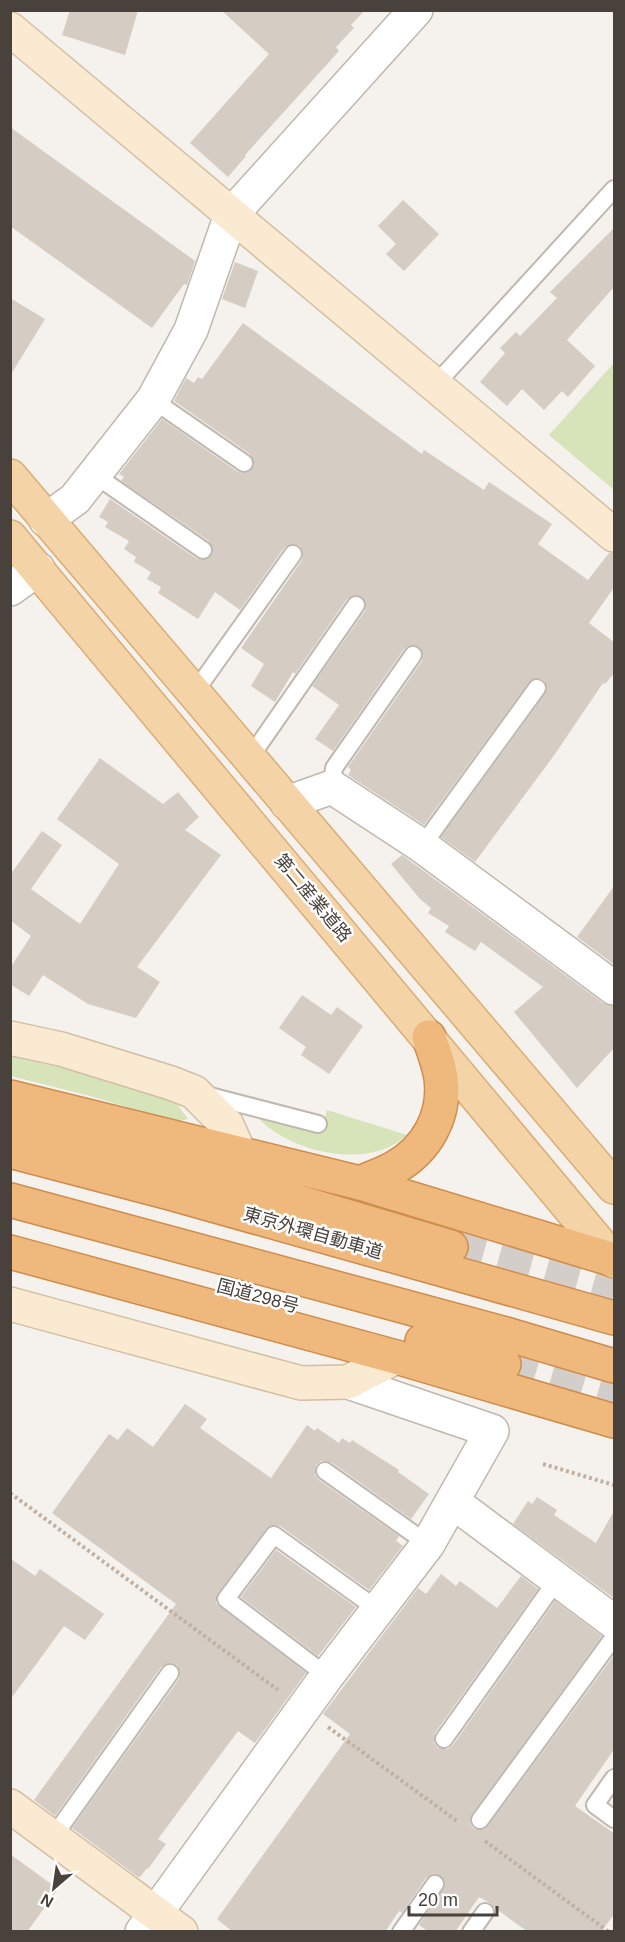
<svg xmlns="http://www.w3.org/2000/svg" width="625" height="1942" font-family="Helvetica,'Noto Sans JP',sans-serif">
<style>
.green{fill:#d7e4ba}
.building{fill:#d5ccc3}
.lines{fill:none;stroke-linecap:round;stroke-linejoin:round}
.highway-tunnel{stroke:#d3cec9;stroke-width:33;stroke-dasharray:33 16;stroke-linecap:butt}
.lane-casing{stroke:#bfb8b0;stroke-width:20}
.street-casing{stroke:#bfb8b0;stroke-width:36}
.secondary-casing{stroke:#d2bfa3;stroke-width:36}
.primary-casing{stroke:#d9ad77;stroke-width:36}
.highway-casing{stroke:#ce8c4d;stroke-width:36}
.path{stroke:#c0b1a3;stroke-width:4;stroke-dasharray:3 3;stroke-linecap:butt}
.lane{stroke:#fff;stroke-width:16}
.street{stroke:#fff;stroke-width:33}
.secondary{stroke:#faead2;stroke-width:33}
.primary{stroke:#f4d3a6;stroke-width:33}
.highway{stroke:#efb97d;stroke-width:33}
.labels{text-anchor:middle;stroke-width:5;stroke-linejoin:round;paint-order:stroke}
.street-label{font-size:18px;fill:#49413b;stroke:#fff}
</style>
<rect width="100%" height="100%" fill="#f5f1ed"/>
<g class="green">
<path d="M 614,363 L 614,490 L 549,435 Z"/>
<path d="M 10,1051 L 112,1078 L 174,1100 L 188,1119 L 175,1122 L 94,1097 L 11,1076 Z"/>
<path d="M 327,1110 L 407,1135 C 369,1172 284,1152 254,1113 L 321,1133 Z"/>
</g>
<g class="building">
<path d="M 70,10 L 138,10 L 125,55 L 62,35 Z"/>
<path d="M 221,10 L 365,10 L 351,25 L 354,28 L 336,47 L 339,51 L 245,155 L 246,156 L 228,177 L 190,143 L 269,54 Z"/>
<path d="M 10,127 L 195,261 L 187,285 L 184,284 L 152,328 L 10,226 Z"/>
<path d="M 403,200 L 439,234 L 404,271 L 386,254 L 396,244 L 378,226 Z"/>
<path d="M 615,227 L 615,286 L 567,340 L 595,366 L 568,397 L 562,391 L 544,410 L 522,389 L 507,406 L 480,382 L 505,353 L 500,348 L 516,332 L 520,336 L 557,298 L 550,292 Z"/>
<path d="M 235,262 L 258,271 L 245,308 L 222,299 Z"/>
<path d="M 10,298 L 45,319 L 10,376 Z"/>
<path d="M 243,323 L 422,454 L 424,450 L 484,490 L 489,482 L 552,524 L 538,544 L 588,580 L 609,553 L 615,553 L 615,586 L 589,623 L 615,643 L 615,672 L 605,684 L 603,683 L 555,754 L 475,862 L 441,837 L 545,694 L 547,689 L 544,680 L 538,678 L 529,682 L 424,825 L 348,775 L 351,770 L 348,767 L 422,661 L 423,655 L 419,647 L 413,645 L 404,649 L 333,751 L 315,739 L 339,705 L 312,686 L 365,611 L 366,605 L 362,597 L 356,595 L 347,599 L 295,674 L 293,672 L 275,702 L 251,686 L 264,664 L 241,648 L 302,560 L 303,554 L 300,546 L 293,544 L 284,548 L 240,610 L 215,592 L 198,619 L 158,593 L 161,587 L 147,579 L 151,572 L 134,562 L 136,557 L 124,549 L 129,541 L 105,527 L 108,522 L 99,517 L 110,499 L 197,559 L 203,560 L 211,556 L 213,550 L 209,541 L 121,481 L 124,477 L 119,474 L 162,419 L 238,472 L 244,473 L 252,469 L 254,463 L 250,454 L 174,401 L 186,378 L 194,383 L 198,377 L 202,379 Z"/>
<path d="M 100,758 L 163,804 L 178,792 L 199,817 L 185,830 L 221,855 L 137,967 L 160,982 L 136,1018 L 88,1004 L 43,975 L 29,996 L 10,984 L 10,968 L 31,936 L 10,920 L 10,875 L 42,831 L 62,845 L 31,889 L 80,924 L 119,864 L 57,819 Z"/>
<path d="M 402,855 L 603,1003 L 615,1006 L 615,1047 L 577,1088 L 514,1012 L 543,987 L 481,942 L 475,951 L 445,932 L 449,926 L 428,913 L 431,908 L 420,899 L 391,864 Z"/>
<path d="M 615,885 L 615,965 L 577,937 Z"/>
<path d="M 302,995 L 331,1015 L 337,1007 L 363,1026 L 329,1074 L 301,1055 L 306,1047 L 279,1028 Z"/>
<path d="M 185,1404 L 207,1419 L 200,1428 L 271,1478 L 307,1425 L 315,1431 L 317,1428 L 339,1443 L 342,1438 L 350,1443 L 352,1440 L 399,1470 L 398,1472 L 429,1494 L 411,1519 L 331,1462 L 321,1461 L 316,1465 L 315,1475 L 319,1480 L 399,1536 L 396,1541 L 403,1546 L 369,1590 L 280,1526 L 275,1525 L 266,1529 L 218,1593 L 216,1603 L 220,1607 L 306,1673 L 255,1743 L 238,1731 L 158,1839 L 166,1844 L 148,1869 L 147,1868 L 140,1877 L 138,1877 L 72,1828 L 179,1679 L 180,1673 L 177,1665 L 170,1663 L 161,1667 L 55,1816 L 34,1800 L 176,1604 L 52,1513 L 109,1434 L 118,1440 L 127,1428 L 153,1447 Z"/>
<path d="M 537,1497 L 557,1510 L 554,1515 L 596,1543 L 615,1509 L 615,1599 L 513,1524 L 528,1501 L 532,1504 Z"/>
<path d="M 276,1550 L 356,1607 L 318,1656 L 241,1597 Z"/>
<path d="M 10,1558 L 35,1576 L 40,1569 L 104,1614 L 85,1640 L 64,1626 L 10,1700 Z"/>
<path d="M 441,1574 L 456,1586 L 460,1581 L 497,1608 L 521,1576 L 538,1589 L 435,1733 L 434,1743 L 438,1748 L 448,1749 L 453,1745 L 555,1601 L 602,1636 L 472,1814 L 470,1824 L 474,1829 L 484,1830 L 488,1826 L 615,1654 L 615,1748 L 575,1806 L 615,1834 L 615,1913 L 601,1932 L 528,1932 L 495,1908 L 490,1903 L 479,1897 L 455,1932 L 429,1932 L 419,1925 L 445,1886 L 444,1879 L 435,1874 L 426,1878 L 402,1913 L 399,1911 L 385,1932 L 233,1932 L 217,1919 L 350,1734 L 323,1714 L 418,1588 L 426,1594 Z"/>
<path d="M 10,1854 L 58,1889 L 27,1932 L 10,1932 Z"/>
</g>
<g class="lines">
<g class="highway-tunnel">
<path d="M 451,1247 L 614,1293"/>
<path d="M 504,1364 L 614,1397"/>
</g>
<defs>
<g id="lane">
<path d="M 435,385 L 614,189"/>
<path d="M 153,400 L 244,463"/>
<path d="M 95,475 L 203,550"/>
<path d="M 194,693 L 293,554"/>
<path d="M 249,759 L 356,605"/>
<path d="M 332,787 L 334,768 L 413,655"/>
<path d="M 422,846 L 537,688"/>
<path d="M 206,1095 L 318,1124"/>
<path d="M 325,1471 L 428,1544"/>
<path d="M 327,1676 L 226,1599 L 274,1535 L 377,1609"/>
<path d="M 444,1739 L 557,1580"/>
<path d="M 614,1778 L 595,1805 L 614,1819"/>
<path d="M 480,1820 L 614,1637"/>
<path d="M 53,1837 L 170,1673"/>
<path d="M 401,1932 L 435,1884"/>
<path d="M 471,1932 L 485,1912"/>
</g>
<g id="street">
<path d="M 46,520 L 75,499 L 153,400 L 191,330 L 231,215 L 416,10"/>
<path d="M 10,589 L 38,569"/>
<path d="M 287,803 L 332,787 L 422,846 L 614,988"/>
<path d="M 453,1502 L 614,1622"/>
<path d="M 142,1932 L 327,1676 L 428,1544 L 492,1431 L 348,1382"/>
</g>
<g id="secondary">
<path d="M 10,29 L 614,535"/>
<path d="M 10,1038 L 61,1049 L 171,1083 L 194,1092 L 227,1125 L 240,1154"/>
<path d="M 10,1304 L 301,1383 L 348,1382 L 396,1357"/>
<path d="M 10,1806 L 181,1932"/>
</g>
<g id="primary">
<path d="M 10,476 L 614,1187"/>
<path d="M 10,537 L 614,1261"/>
</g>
<g id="highway">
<path d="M 10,1097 L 360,1183 L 614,1260"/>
<path d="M 10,1121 L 187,1169 L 451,1247"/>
<path d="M 10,1151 L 170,1193 L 614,1318"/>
<path d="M 360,1183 C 371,1178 383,1174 394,1168 C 427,1150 446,1115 441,1078 C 439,1064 433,1050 429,1037"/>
<path d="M 10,1200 L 506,1334 L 614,1366"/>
<path d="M 10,1252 L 396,1357 L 614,1421"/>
<path d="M 422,1341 L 504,1364"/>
</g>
</defs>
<use href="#lane" class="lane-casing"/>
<use href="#street" class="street-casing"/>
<use href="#secondary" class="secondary-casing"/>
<use href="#primary" class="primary-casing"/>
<use href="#highway" class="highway-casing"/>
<g class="path">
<path d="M 543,1464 L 614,1485"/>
<path d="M 10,1493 L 278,1690"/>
<path d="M 328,1727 L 457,1821"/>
<path d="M 485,1841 L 609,1932"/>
</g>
<use href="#lane" class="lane"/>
<use href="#street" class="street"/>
<use href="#secondary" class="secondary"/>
<use href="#primary" class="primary"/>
<use href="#highway" class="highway"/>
</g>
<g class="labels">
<g class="street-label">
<text transform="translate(313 898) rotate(50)" y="6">第二産業道路</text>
<text transform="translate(313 1233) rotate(16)" y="6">東京外環自動車道</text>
<text transform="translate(258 1296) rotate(15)" y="6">国道298号</text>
</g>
</g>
<rect width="625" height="1942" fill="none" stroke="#49413b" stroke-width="24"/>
<g transform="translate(54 1888) rotate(209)" stroke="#ffffff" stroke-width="4.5" paint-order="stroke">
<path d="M0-4.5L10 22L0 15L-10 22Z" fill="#49413b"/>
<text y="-9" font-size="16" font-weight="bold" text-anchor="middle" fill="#49413b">N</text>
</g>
<path d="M409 1906v9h88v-9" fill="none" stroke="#49413b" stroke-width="3"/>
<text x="418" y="1906" font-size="18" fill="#49413b" stroke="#ffffff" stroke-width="4.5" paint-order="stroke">20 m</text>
</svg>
